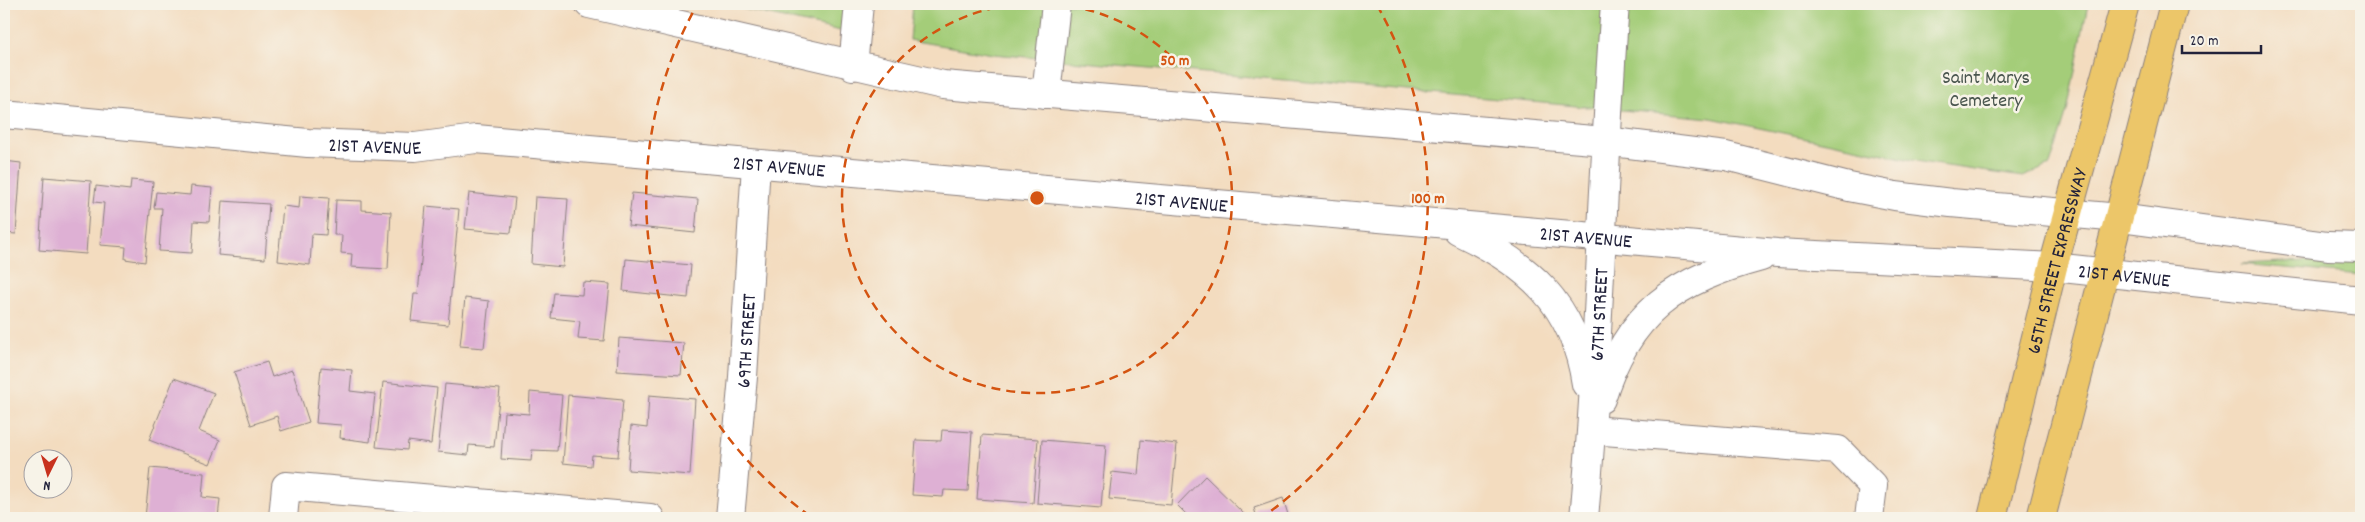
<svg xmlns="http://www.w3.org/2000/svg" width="2365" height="522" font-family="Dekko,sans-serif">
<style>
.green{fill:#a4cd79;stroke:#63785a}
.building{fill:#deb0d4}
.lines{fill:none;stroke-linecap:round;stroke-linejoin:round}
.minor-casing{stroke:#8a7f7d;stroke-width:30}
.major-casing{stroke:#8a7f7d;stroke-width:30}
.minor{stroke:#fff;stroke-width:28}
.major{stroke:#ecc669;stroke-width:28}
.ring{fill:none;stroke:#d45411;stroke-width:2.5;stroke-dasharray:9 6}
.labels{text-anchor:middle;stroke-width:5;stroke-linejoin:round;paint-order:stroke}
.park-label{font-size:20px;fill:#49554e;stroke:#f7f3e8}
.street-label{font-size:20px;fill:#22223b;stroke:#f7f3e8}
.centre{fill:#d45411;stroke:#f7f3e8;stroke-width:2.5}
.ring-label{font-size:15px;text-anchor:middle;font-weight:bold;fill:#d45411;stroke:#f7f3e8;stroke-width:5;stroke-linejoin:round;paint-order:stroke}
</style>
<rect width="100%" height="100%" fill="#f7f3e8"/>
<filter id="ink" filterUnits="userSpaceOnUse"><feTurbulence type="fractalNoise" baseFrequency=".02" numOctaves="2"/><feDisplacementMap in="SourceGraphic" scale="10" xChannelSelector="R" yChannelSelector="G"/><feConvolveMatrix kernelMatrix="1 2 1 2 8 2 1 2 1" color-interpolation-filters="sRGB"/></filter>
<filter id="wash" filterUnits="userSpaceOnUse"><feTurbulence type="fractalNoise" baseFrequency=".0096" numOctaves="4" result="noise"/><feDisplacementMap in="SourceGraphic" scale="20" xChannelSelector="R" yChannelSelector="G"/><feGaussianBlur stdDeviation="1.12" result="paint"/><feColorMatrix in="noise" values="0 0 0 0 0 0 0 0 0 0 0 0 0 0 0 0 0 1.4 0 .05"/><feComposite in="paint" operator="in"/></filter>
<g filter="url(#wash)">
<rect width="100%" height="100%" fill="#f3dcbf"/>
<g class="green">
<path d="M 722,4 L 843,4 L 845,32 Z"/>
<path d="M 913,4 L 2088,4 L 2067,111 L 2050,165 L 2023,177 L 1927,163 L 1711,118 L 993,54 L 910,40 Z"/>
<path d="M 2361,259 L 2361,275 L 2241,264 L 2350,259 Z"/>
</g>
<g id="blocks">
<g class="building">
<path d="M 4,161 L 21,163 L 16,234 L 4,233 Z"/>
<path d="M 44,177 L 91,181 L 86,254 L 39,250 Z"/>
<path d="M 131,180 L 153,182 L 145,262 L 125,259 L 126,247 L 100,245 L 104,203 L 94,202 L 96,186 L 130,190 Z"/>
<path d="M 191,186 L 212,188 L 209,222 L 194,221 L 192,253 L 159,251 L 162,208 L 154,208 L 156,192 L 190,195 Z"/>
<path d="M 469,193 L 515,198 L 511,233 L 465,229 Z"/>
<path d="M 632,193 L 698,199 L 695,233 L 628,226 Z"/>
<path d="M 300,196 L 329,198 L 326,235 L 312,234 L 310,265 L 278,261 L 283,206 L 299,208 Z"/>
<path d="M 535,197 L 568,199 L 563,267 L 531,264 Z"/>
<path d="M 336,200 L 362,201 L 362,210 L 391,212 L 388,269 L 351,267 L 352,254 L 341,253 L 342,235 L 334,235 Z"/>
<path d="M 222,201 L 269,204 L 265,259 L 218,255 Z"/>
<path d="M 426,206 L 459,209 L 448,325 L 411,321 L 414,294 L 418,294 Z"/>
<path d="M 626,259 L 691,265 L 688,298 L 623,291 Z"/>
<path d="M 583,282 L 610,284 L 604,341 L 578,339 L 580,321 L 551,318 L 554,293 L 582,295 Z"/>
<path d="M 465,298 L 489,301 L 484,348 L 460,346 Z"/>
<path d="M 619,338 L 684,343 L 681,375 L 617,371 Z"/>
<path d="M 267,362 L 272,377 L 292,370 L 309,422 L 281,431 L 277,416 L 251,425 L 234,372 Z"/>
<path d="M 321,367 L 352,370 L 350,391 L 375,394 L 370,442 L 340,438 L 341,425 L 316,423 Z"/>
<path d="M 174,378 L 214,393 L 199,431 L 220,440 L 210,464 L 149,440 Z"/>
<path d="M 383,382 L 437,388 L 431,444 L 408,441 L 407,450 L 376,447 Z"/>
<path d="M 445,384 L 500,389 L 494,447 L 469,445 L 468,455 L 438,452 Z"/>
<path d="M 530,392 L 562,395 L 557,451 L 532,450 L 531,461 L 501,459 L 504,412 L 529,414 Z"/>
<path d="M 568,395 L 623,400 L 618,457 L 592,455 L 591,466 L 563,463 Z"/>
<path d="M 649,395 L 695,399 L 690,475 L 628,470 L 631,426 L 647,428 Z"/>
<path d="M 942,430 L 972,432 L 968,491 L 944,490 L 943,497 L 912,495 L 916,440 L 941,441 Z"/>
<path d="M 982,435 L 1038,439 L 1033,503 L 977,499 Z"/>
<path d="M 1042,440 L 1106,445 L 1101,508 L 1037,503 Z"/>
<path d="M 1141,440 L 1177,444 L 1171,505 L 1109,499 L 1112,472 L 1138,475 Z"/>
<path d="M 150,468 L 204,473 L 202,497 L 220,499 L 218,518 L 145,518 Z"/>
<path d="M 1205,476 L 1244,514 L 1240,518 L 1190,518 L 1177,505 Z"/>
<path d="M 1283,498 L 1289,518 L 1257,518 L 1254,508 Z"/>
</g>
</g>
</g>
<g filter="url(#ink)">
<use href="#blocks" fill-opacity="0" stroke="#8a7f7d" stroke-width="1"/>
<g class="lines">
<defs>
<g id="minor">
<path d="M 589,4 L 943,85 L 1605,141 L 1726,156 L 1849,187 L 1895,196 L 1951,203 L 2120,218 L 2328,246 L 2361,247"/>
<path d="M 853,66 L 859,4"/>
<path d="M 1046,94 L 1056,4"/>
<path id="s1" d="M 4,114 L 308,143 L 415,147 L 476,139 L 1777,253 L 2053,267 L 2361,300"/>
<path d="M 1458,231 C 1528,264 1574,303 1586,384"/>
<path d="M 1601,399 C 1628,311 1676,280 1761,257"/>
<path d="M 1592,430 L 1838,450 L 1873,486 L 1869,518"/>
<path d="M 283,518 L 286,486 L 650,518"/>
<path id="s2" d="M 730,518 L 743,377 L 756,164"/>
<path id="s3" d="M 1584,518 C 1600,347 1602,175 1615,4"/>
</g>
<g id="major">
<path id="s4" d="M 1992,518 L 2053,267 L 2125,4"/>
<path d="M 2041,518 L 2174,4"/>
</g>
</defs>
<use href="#minor" class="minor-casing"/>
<use href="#major" class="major-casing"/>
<use href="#minor" class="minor"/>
<use href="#major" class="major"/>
</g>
</g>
<g class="ring">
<path d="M1056 4A195 195 0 1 1 1018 4"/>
<path d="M810 516A391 391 0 0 1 697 5M1377 5A391 391 0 0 1 1264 516"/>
</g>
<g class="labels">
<g class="park-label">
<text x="1986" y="83">Saint Marys<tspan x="1986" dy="23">Cemetery</tspan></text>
</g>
<g class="street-label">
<text dy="7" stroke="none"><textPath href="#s1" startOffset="372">21ST AVENUE</textPath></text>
<text dy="7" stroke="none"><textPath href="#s1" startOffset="778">21ST AVENUE</textPath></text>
<text dy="7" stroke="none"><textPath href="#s1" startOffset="1182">21ST AVENUE</textPath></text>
<text dy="7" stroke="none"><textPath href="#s1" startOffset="1588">21ST AVENUE</textPath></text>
<text dy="7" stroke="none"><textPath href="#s4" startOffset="265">65TH STREET EXPRESSWAY</textPath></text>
<text dy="7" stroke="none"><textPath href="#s1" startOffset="2128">21ST AVENUE</textPath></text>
<text dy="7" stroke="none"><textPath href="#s3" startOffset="204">67TH STREET</textPath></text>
<text dy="7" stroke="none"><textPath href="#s2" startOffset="178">69TH STREET</textPath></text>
</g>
</g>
<circle cx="1037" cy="198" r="8" class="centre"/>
<g class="ring-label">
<text x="1175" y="65">50 m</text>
<text x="1428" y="203">100 m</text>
</g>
<rect width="2365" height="522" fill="none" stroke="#f7f3e8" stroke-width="20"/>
<g transform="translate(48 474) rotate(185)"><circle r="24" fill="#f7f3e8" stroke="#a29fa3"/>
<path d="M0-4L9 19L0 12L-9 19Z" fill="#c8321e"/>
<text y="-8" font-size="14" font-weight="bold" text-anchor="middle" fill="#22223b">N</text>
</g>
<path d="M2182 45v8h79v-8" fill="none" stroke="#22223b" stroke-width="2.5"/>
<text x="2190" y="45" font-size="15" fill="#22223b" stroke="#f7f3e8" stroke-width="4" paint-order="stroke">20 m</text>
</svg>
